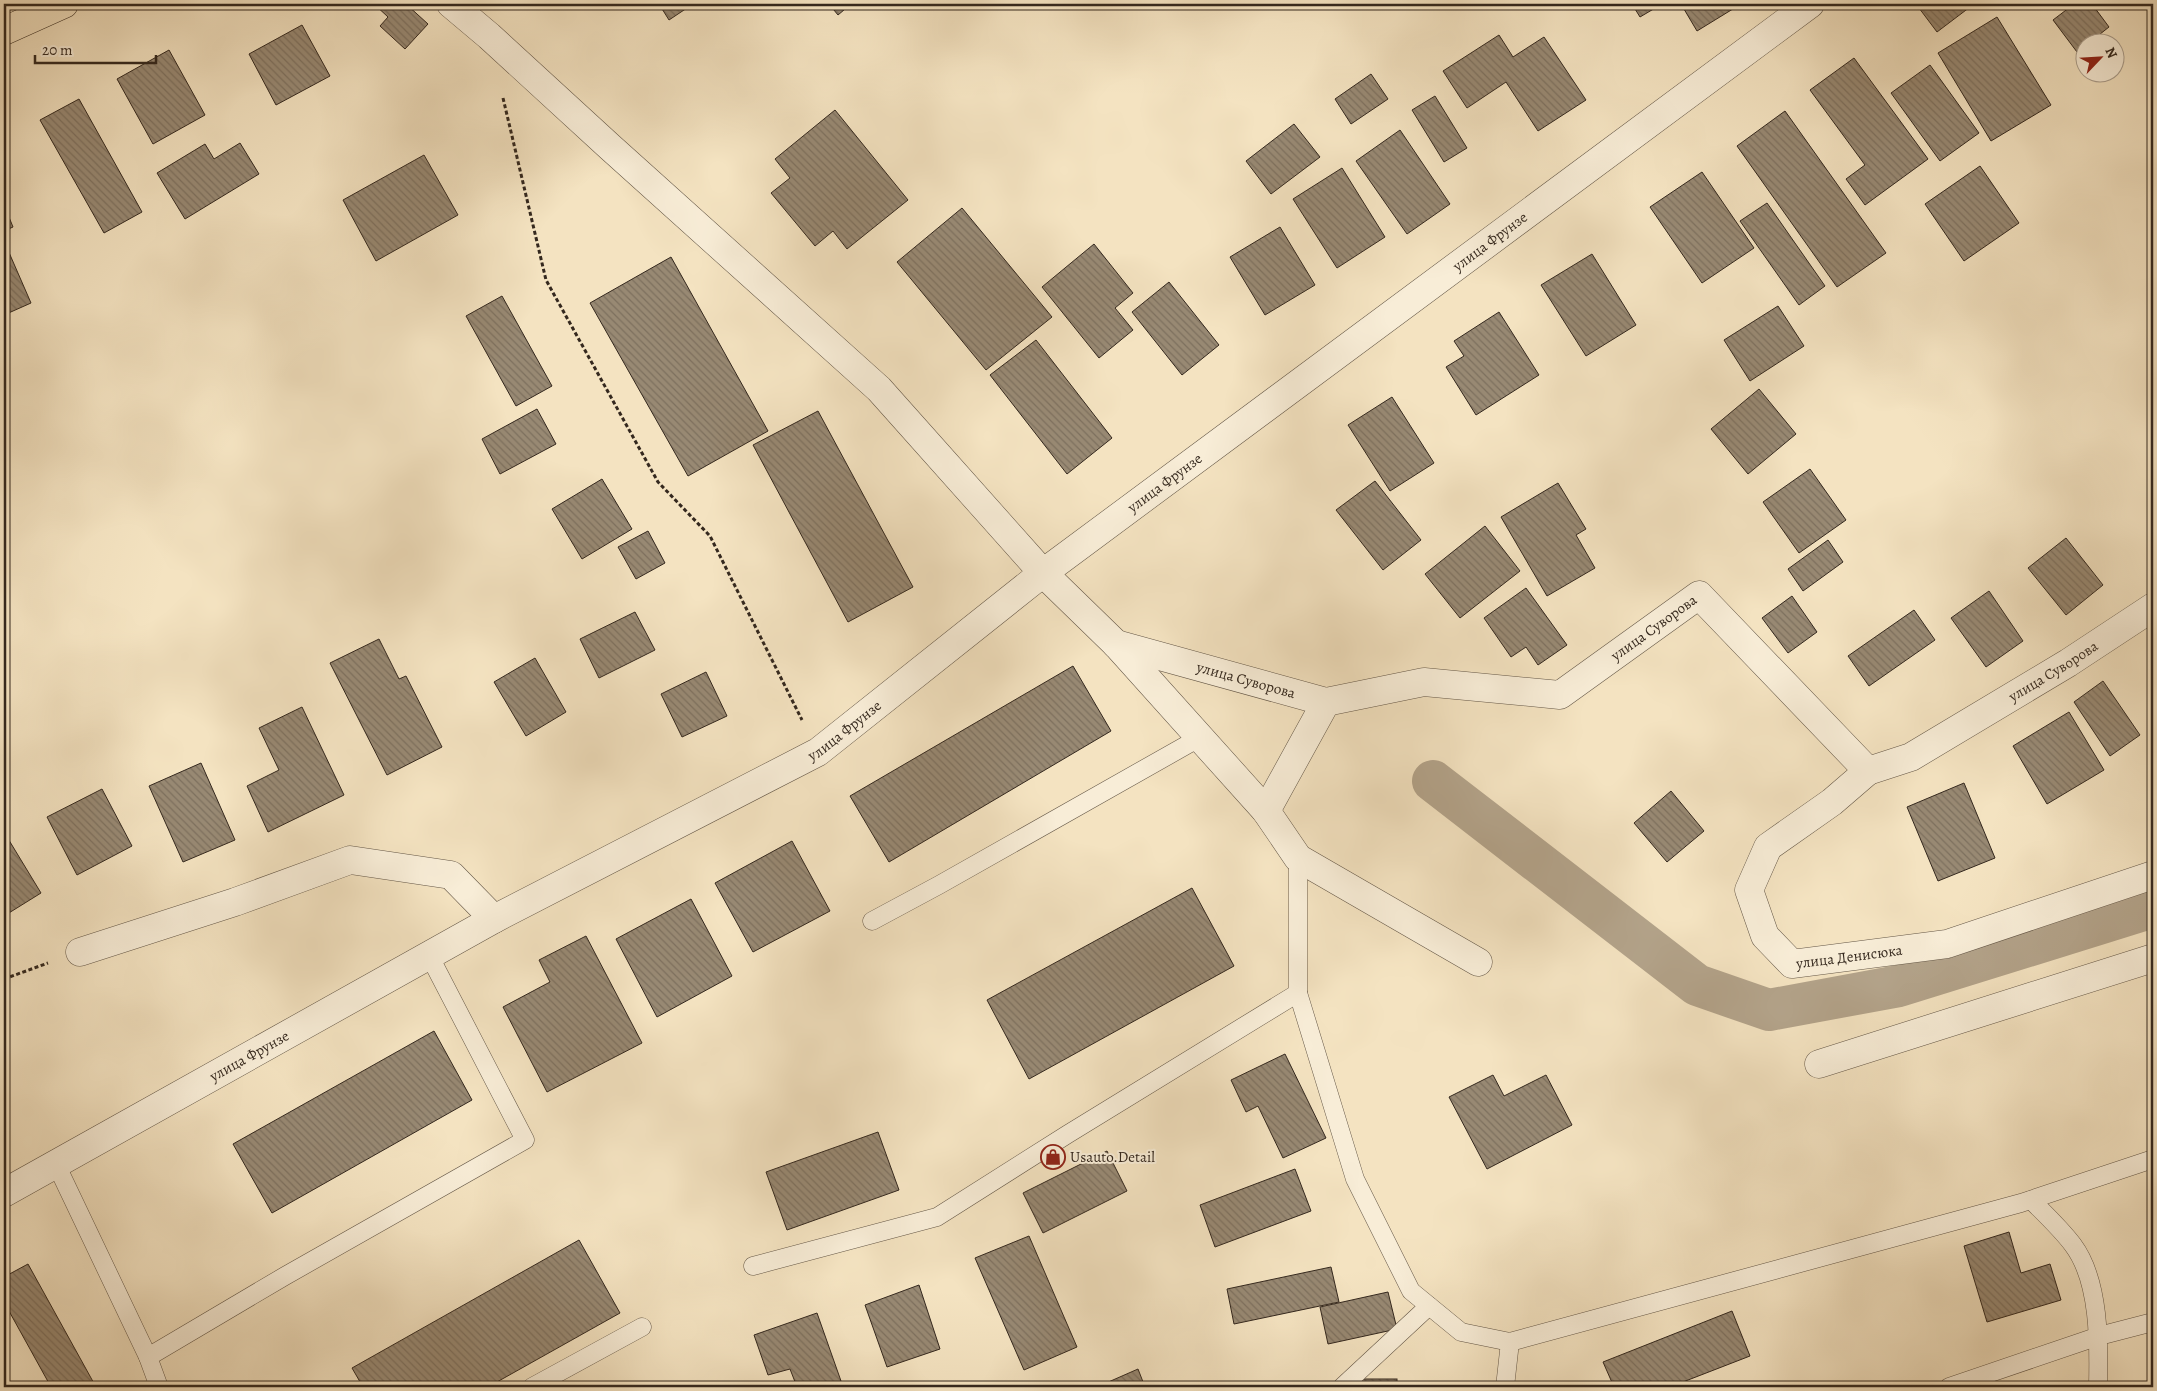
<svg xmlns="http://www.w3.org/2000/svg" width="2157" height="1391" font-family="Alegreya,serif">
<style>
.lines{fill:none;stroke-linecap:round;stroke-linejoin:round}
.canal{stroke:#b3a38a;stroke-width:42}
.building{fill:url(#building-back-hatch);stroke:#34281e}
.lane-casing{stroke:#645747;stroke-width:19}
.street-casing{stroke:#645747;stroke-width:29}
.primary-casing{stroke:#34281e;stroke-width:29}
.path{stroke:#34281e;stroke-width:3;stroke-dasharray:4 2.5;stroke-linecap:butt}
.lane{stroke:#f8edd7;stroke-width:18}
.street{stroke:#f8edd7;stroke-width:28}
.primary{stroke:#f4e3c1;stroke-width:28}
.labels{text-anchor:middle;stroke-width:4;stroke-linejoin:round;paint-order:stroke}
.street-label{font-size:15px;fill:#34281e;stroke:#f8edd7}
.poi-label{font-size:15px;fill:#34281e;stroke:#f8edd7;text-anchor:start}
</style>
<defs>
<pattern id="building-back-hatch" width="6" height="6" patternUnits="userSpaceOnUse" patternTransform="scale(1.25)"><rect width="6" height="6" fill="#988973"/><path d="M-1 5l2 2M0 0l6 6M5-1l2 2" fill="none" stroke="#7d705e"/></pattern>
</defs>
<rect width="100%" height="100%" fill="#f4e3c1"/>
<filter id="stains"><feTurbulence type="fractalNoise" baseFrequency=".004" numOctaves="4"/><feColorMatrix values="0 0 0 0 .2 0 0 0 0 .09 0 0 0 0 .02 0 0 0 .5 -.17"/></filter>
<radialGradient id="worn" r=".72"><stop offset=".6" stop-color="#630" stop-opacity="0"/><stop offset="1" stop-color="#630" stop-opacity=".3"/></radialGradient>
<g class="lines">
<path class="canal" d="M 1433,781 L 1697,985 L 1769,1010 L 1899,986 L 2153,907"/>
</g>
<g class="building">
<path d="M 374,4 L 406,4 L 428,24 L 405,49 L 380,26 L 388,17 Z"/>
<path d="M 659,4 L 693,4 L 669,20 Z"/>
<path d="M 829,4 L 851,4 L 838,15 Z"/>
<path d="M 1632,4 L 1662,4 L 1640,17 Z"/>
<path d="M 1681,4 L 1741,4 L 1697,31 Z"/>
<path d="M 1916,4 L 1974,4 L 1937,32 Z"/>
<path d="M 2074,4 L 2092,4 L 2109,27 L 2090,42 L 2084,42 L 2084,47 L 2077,52 L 2053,20 Z"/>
<path d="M 1997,17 L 2051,105 L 1991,141 L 1938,53 Z"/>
<path d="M 302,25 L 330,76 L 276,105 L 249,54 Z"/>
<path d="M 1499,35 L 1513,57 L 1544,37 L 1586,100 L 1538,131 L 1506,82 L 1467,108 L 1443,71 Z"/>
<path d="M 169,50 L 205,115 L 153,144 L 117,79 Z"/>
<path d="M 1854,58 L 1928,159 L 1865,205 L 1846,179 L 1865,165 L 1810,90 Z"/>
<path d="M 1930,65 L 1979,133 L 1940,161 L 1891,93 Z"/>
<path d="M 1371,74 L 1388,99 L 1351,124 L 1335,99 Z"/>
<path d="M 1435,96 L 1467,148 L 1444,162 L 1412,110 Z"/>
<path d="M 79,99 L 142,212 L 104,233 L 40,120 Z"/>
<path d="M 835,110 L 908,200 L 847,249 L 833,231 L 815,246 L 771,193 L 790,178 L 775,159 Z"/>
<path d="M 1785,111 L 1886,253 L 1837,287 L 1737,146 Z"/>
<path d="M 1294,124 L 1320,157 L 1271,194 L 1246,161 Z"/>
<path d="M 1400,130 L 1450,204 L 1407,234 L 1356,161 Z"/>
<path d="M 240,143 L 259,174 L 185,219 L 157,173 L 205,144 L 214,159 Z"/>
<path d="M 424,155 L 458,215 L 376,261 L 343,200 Z"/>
<path d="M 1980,166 L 2019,223 L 1964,261 L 1925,204 Z"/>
<path d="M 1342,168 L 1385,237 L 1337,268 L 1293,199 Z"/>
<path d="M 1702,172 L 1754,248 L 1702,283 L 1650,207 Z"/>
<path d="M 1767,203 L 1825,286 L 1799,305 L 1740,221 Z"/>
<path d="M 4,205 L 13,227 L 4,231 Z"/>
<path d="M 962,208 L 1052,317 L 986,370 L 897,262 Z"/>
<path d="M 1280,227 L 1315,285 L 1265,315 L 1230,257 Z"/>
<path d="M 4,241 L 31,303 L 4,315 Z"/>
<path d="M 1094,244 L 1133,293 L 1115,308 L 1133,330 L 1099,358 L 1042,287 Z"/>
<path d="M 1592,254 L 1636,325 L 1586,356 L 1541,285 Z"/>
<path d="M 671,257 L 768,431 L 688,476 L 590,303 Z"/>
<path d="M 1169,282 L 1219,345 L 1182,375 L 1132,312 Z"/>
<path d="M 502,296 L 552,386 L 516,406 L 466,316 Z"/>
<path d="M 1778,306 L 1804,346 L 1750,381 L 1724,340 Z"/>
<path d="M 1499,312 L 1539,375 L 1476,415 L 1446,367 L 1464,356 L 1454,341 Z"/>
<path d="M 1036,340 L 1112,438 L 1067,474 L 990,375 Z"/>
<path d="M 1759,389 L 1796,434 L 1748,474 L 1711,429 Z"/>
<path d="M 1392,397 L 1434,463 L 1390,491 L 1348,425 Z"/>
<path d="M 537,409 L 556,444 L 500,474 L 482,439 Z"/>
<path d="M 818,411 L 913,587 L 848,622 L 753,445 Z"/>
<path d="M 1810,469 L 1846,520 L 1799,553 L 1763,502 Z"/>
<path d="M 602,479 L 632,529 L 582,559 L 552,509 Z"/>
<path d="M 1375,481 L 1421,540 L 1383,570 L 1336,510 Z"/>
<path d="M 1558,483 L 1586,529 L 1576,535 L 1595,568 L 1547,596 L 1501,517 Z"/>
<path d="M 1485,526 L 1520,571 L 1460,618 L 1425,574 Z"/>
<path d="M 648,531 L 665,563 L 636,579 L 618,547 Z"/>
<path d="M 2066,538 L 2103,585 L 2066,615 L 2028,568 Z"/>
<path d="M 1828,540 L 1843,562 L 1803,591 L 1788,569 Z"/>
<path d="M 1526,588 L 1567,645 L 1538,665 L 1526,647 L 1511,657 L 1484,618 Z"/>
<path d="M 1989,591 L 2023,641 L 1986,667 L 1951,618 Z"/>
<path d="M 1792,596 L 1817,632 L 1788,653 L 1762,618 Z"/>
<path d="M 1914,610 L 1935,640 L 1869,686 L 1848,656 Z"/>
<path d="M 635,612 L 655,650 L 599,678 L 580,639 Z"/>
<path d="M 379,639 L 399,679 L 406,676 L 442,747 L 387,775 L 330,663 Z"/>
<path d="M 535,658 L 566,712 L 526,736 L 494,682 Z"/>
<path d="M 1073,666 L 1111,731 L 889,862 L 850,796 Z"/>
<path d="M 706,672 L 727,716 L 682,737 L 661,694 Z"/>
<path d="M 2103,681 L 2140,735 L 2110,756 L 2074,702 Z"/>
<path d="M 302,707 L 344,795 L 268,832 L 247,786 L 279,770 L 259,728 Z"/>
<path d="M 2069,712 L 2104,770 L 2047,804 L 2013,746 Z"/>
<path d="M 201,763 L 235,840 L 183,862 L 149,786 Z"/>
<path d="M 1964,783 L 1995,858 L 1938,881 L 1907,807 Z"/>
<path d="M 102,789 L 132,846 L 77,875 L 47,817 Z"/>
<path d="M 1671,791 L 1704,831 L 1667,862 L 1634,823 Z"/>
<path d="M 4,832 L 41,893 L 4,916 Z"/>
<path d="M 792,841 L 830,911 L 753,952 L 715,883 Z"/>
<path d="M 1192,888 L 1234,966 L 1029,1079 L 987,1000 Z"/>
<path d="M 691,899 L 732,976 L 657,1017 L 616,939 Z"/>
<path d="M 586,936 L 642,1043 L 547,1092 L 503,1007 L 550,982 L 539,960 Z"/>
<path d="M 434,1031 L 472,1100 L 272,1213 L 233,1144 Z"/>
<path d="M 1285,1054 L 1326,1138 L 1283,1158 L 1258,1106 L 1246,1112 L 1231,1080 Z"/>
<path d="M 1493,1075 L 1504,1096 L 1546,1075 L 1572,1125 L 1487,1169 L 1449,1097 Z"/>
<path d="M 878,1132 L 899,1190 L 787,1230 L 766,1172 Z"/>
<path d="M 1107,1151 L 1127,1191 L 1043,1233 L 1023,1193 Z"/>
<path d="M 1295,1169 L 1311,1211 L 1215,1247 L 1200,1205 Z"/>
<path d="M 2009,1232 L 2021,1273 L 2050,1264 L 2061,1300 L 1987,1322 L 1964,1246 Z"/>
<path d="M 1029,1236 L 1077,1347 L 1024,1370 L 975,1258 Z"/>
<path d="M 579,1240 L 620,1313 L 488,1387 L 363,1387 L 352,1368 Z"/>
<path d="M 28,1264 L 96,1387 L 51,1387 L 4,1302 L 4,1277 Z"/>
<path d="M 1331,1267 L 1339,1302 L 1234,1324 L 1227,1289 Z"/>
<path d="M 919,1285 L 940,1349 L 887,1367 L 865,1305 Z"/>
<path d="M 1388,1292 L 1397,1329 L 1328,1344 L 1320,1307 Z"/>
<path d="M 1732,1311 L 1750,1356 L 1670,1387 L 1614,1387 L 1603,1362 Z"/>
<path d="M 817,1313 L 841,1381 L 823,1387 L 797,1387 L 790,1369 L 768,1375 L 754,1335 Z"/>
<path d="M 1138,1369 L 1145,1387 L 1097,1387 Z"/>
<rect x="1361" y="1379" width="36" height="8"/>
</g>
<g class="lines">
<defs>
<g id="lane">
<path d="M 872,921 L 939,885 L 1199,738"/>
<path d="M 1298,993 L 1355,1179 L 1411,1291 L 1461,1332 L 1510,1342 L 2021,1203 L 2153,1159"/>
<path d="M 56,1164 L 148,1357 L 159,1387"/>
<path d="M 2031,1200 C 2045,1214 2061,1229 2073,1245 C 2100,1281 2099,1344 2098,1387"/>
<path d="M 753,1266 L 937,1217 L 1068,1134 L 1298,993 L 1298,858"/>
<path d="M 148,1357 L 285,1276 L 525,1140 L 429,955"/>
<path d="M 532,1387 L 642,1327"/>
<path d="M 1342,1387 L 1429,1306"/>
<path d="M 1505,1387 L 1510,1342"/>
<path d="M 1949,1387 L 2099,1336 L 2153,1322"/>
</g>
<g id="street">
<path d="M 451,4 L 489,36 L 610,147 L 879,389 L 1043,573 L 1116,644 L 1266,811 L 1298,858 L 1478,962"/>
<path id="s1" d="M 1116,644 L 1326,702 L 1424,682 L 1560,695 L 1699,595 L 1868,771 L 1911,757 L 2068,663 L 2153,607"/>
<path id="s2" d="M 1868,771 L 1832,802 L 1768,847 L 1749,890 L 1765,936 L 1792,964 L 1947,944 L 2153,875"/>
<path d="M 1266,811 L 1326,702"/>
<path d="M 80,952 L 235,902 L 350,860 L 451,875 L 494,919"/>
<path d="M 1819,1064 L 2153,958"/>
<path id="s3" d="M 4,1193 L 494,919 L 818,752 L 1043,573 L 1810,4"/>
</g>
<path id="primary" d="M 4,31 L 64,4"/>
</defs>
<use href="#lane" class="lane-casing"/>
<use href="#street" class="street-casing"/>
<use href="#primary" class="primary-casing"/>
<g class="path">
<path d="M 503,98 L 546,280 L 658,482 L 710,536 L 802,720"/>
<path d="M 4,979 L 48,963"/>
</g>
<use href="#lane" class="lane"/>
<use href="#street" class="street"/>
<use href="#primary" class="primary"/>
</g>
<defs>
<symbol id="shop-ring" viewBox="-11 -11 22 22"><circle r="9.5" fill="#f8edd7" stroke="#8f2418" stroke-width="1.5"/><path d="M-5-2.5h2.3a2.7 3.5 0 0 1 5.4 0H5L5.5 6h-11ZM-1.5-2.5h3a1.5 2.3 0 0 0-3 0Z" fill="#8f2418"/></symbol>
</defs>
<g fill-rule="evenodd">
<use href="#shop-ring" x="1039" y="1143" width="28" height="28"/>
</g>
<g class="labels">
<g class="street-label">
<text dy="5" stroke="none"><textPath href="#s3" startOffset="1770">улица Фрунзе</textPath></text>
<text dy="5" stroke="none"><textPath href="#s3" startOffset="1365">улица Фрунзе</textPath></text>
<text dy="5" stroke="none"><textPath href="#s1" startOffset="570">улица Суворова</textPath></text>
<text dy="5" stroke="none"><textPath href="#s1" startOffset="1081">улица Суворова</textPath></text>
<text dy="5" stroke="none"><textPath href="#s1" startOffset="135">улица Суворова</textPath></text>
<text dy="5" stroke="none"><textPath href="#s3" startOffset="960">улица Фрунзе</textPath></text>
<text dy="5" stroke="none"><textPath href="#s2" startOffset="318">улица Денисюка</textPath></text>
<text dy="5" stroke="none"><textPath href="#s3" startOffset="281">улица Фрунзе</textPath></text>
</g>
<g class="poi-label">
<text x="1070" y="1162">Usauto.Detail</text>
</g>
</g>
<rect width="2157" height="1391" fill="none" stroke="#f4e3c1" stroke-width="20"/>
<rect x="5" y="5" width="2147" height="1381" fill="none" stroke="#34281e" stroke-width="2.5"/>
<rect x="10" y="10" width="2137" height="1371" fill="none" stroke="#34281e"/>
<g transform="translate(2100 58) rotate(65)"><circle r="24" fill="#f8edd7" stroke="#aa9e8d"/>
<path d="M0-4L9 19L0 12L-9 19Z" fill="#8f2418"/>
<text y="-8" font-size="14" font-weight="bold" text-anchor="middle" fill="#34281e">N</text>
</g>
<path d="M35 55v8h121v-8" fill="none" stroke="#34281e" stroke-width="2.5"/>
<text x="42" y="55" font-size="15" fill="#34281e" stroke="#f8edd7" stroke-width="4" paint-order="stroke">20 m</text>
<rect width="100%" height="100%" filter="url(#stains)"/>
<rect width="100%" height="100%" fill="url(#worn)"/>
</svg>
